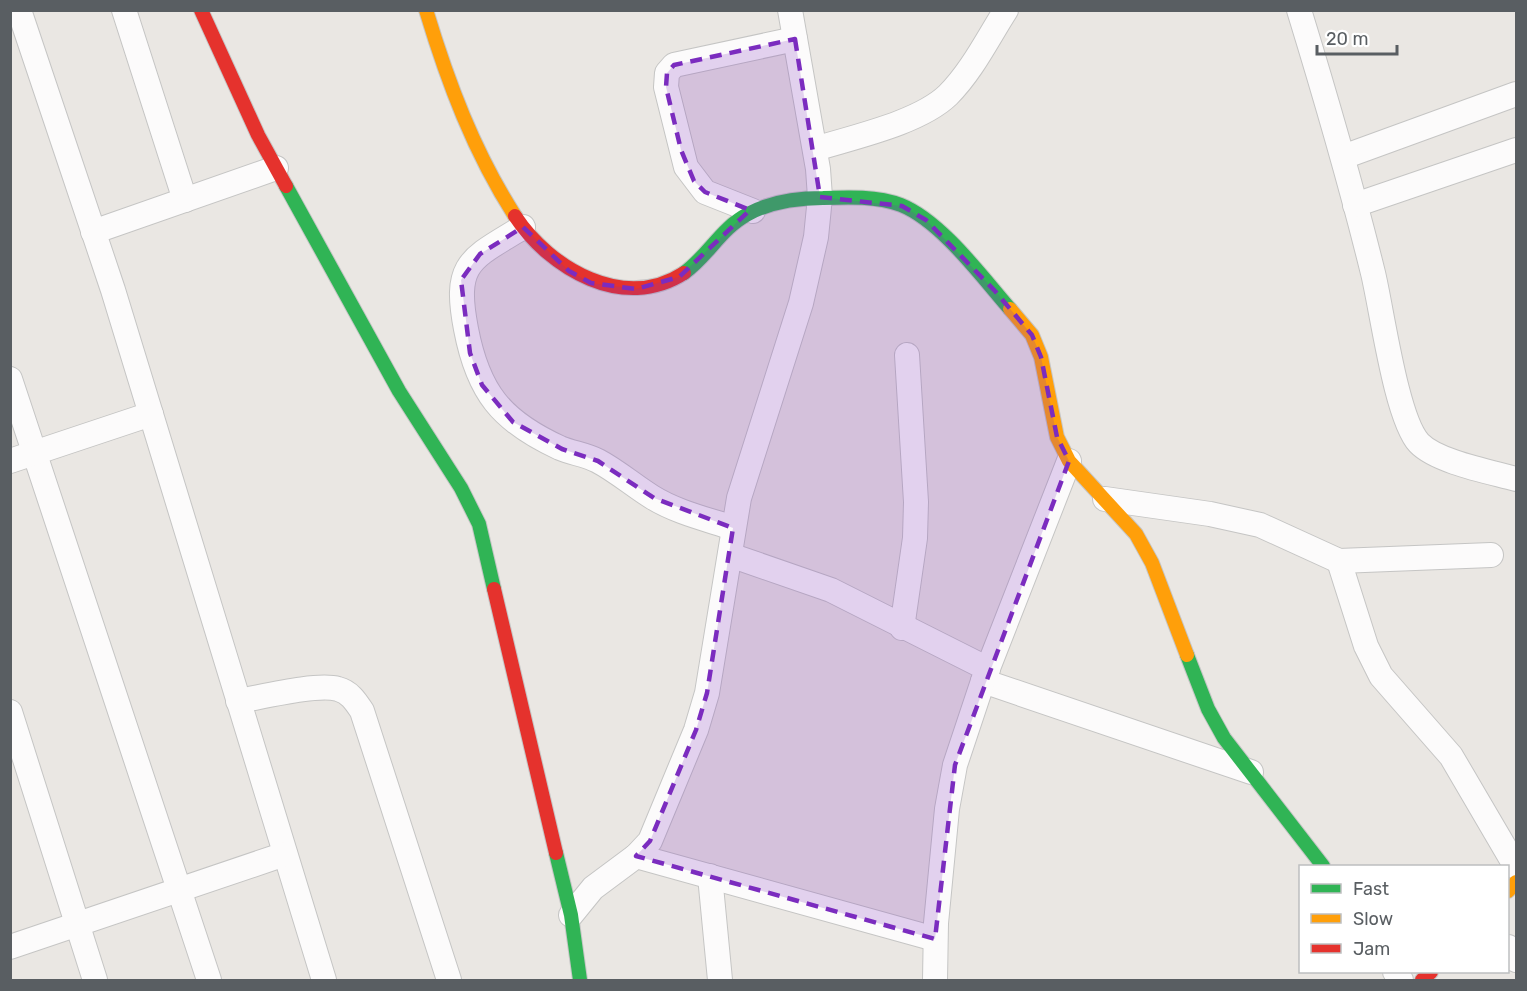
<svg xmlns="http://www.w3.org/2000/svg" width="1527" height="991" font-family="Rubik,sans-serif">
<style>
.lines{fill:none;stroke-linecap:round;stroke-linejoin:round}
.street-casing{stroke:#c5c5c4;stroke-width:26}
.fast-casing{stroke:#c6c6c6;stroke-width:16}
.slow-casing{stroke:#c6c6c6;stroke-width:16}
.jam-casing{stroke:#c6c6c6;stroke-width:16}
.street{stroke:#fcfbfb;stroke-width:24}
.fast{stroke:#30b455;stroke-width:14}
.slow{stroke:#ff9f0a;stroke-width:14}
.jam{stroke:#e5322d;stroke-width:14}
.marked{fill:#7b2cbf;fill-opacity:0.2;stroke:#7b2cbf;stroke-width:4.5;stroke-dasharray:12 8;stroke-linejoin:round}
</style>
<rect width="100%" height="100%" fill="#eae7e3"/>
<g class="lines">
<defs>
<g id="street">
<path d="M 19,10 L 113,290 L 324,980"/>
<path d="M 124,10 L 185,200"/>
<path d="M 1299,10 C 1326,98 1351,184 1373,273 C 1382,310 1396,418 1419,443 C 1437,462 1491,472 1516,479"/>
<path d="M 815,149 C 853,137 919,123 948,95 C 972,71 988,38 1006,10"/>
<path d="M 1343,157 L 1516,94"/>
<path d="M 1355,205 L 1516,150"/>
<path d="M 753,211 L 705,192 L 686,167 L 666,87 L 667,73 L 674,65 L 795,39"/>
<path d="M 523,227 C 471,259 453,262 466,329 C 478,392 501,421 560,448 C 572,453 587,455 598,461 C 617,471 634,486 652,497 C 676,512 706,519 733,528"/>
<path d="M 93,232 L 276,168"/>
<path d="M 10,379 L 209,980"/>
<path d="M 10,461 L 151,414"/>
<path d="M 1105,499 L 1210,514 L 1260,525 L 1339,561 L 1491,555"/>
<path d="M 730,555 L 831,590 L 988,669"/>
<path d="M 1339,561 L 1366,646 L 1381,676 L 1451,756 L 1516,867"/>
<path d="M 902,628 L 915,538 L 916,502 L 907,355"/>
<path d="M 983,681 L 1251,772"/>
<path d="M 238,701 C 262,697 317,683 338,689 C 350,692 356,702 362,711 L 449,980"/>
<path d="M 10,712 L 95,980"/>
<path d="M 636,856 L 935,939"/>
<path d="M 710,876 L 720,980"/>
<path d="M 571,915 L 593,888 L 636,856 L 650,841 L 696,730 L 707,693 L 739,498 L 801,303 L 816,237 L 820,197 L 818,169 L 790,10"/>
<path d="M 10,947 L 285,854"/>
<path d="M 1508,947 L 1516,960"/>
<path d="M 1395,972 L 1401,980"/>
<path d="M 935,980 L 936,923 L 947,809 L 955,765 L 983,681 L 1069,461"/>
</g>
<g id="fast">
<path d="M 286,186 L 399,391 L 461,488 L 479,524 L 494,589"/>
<path d="M 684,273 C 708,256 721,228 748,214 C 770,202 798,198 823,198 C 848,197 877,196 901,205 C 941,221 982,277 1010,309"/>
<path d="M 1187,655 L 1208,709 L 1224,738 L 1323,866"/>
<path d="M 556,853 L 571,915 L 580,980"/>
</g>
<g id="slow">
<path d="M 426,10 C 448,83 474,152 515,216"/>
<path d="M 1010,309 L 1032,335 L 1041,357 L 1057,437 L 1069,461 L 1136,534 L 1152,563 L 1187,655"/>
<path d="M 1508,891 L 1516,882"/>
</g>
<g id="jam">
<path d="M 201,10 L 258,135 L 286,186"/>
<path d="M 515,216 C 550,269 624,312 684,273"/>
<path d="M 494,589 L 556,853"/>
<path d="M 1422,980 L 1431,972"/>
</g>
</defs>
<use href="#street" class="street-casing"/>
<use href="#fast" class="fast-casing"/>
<use href="#slow" class="slow-casing"/>
<use href="#jam" class="jam-casing"/>
<use href="#street" class="street"/>
<use href="#fast" class="fast"/>
<use href="#slow" class="slow"/>
<use href="#jam" class="jam"/>
</g>
<path class="marked" d="M 795,39 L 820,197 L 902,206 L 926,220 L 995,291 L 1032,335 L 1041,357 L 1057,437 L 1069,461 L 955,765 L 935,939 L 636,856 L 650,841 L 696,730 L 707,693 L 733,528 L 654,498 L 598,461 L 562,449 L 513,422 L 482,385 L 470,353 L 461,280 L 480,254 L 523,227 L 569,271 L 591,283 L 636,289 L 679,277 L 750,210 L 705,192 L 694,181 L 681,150 L 666,87 L 667,73 L 674,65 Z"/>
<rect width="1527" height="991" fill="none" stroke="#595e62" stroke-width="24"/>
<rect x="1299" y="865" width="210" height="108" fill="#ffffff" stroke="#bdbfc0" stroke-width="1.5"/>
<rect x="1311" y="884" width="30" height="9" fill="#30b455" stroke="#bdbfc0" stroke-width="1.5"/>
<text x="1353" y="895" font-size="18" fill="#595e62">Fast</text>
<rect x="1311" y="914" width="30" height="9" fill="#ff9f0a" stroke="#bdbfc0" stroke-width="1.5"/>
<text x="1353" y="925" font-size="18" fill="#595e62">Slow</text>
<rect x="1311" y="944" width="30" height="9" fill="#e5322d" stroke="#bdbfc0" stroke-width="1.5"/>
<text x="1353" y="955" font-size="18" fill="#595e62">Jam</text>
<path d="M1317 45v9h80v-9" fill="none" stroke="#595e62" stroke-width="3"/>
<text x="1326" y="45" font-size="18" fill="#595e62" stroke="#ffffff" stroke-width="4.5" paint-order="stroke">20 m</text>
</svg>
